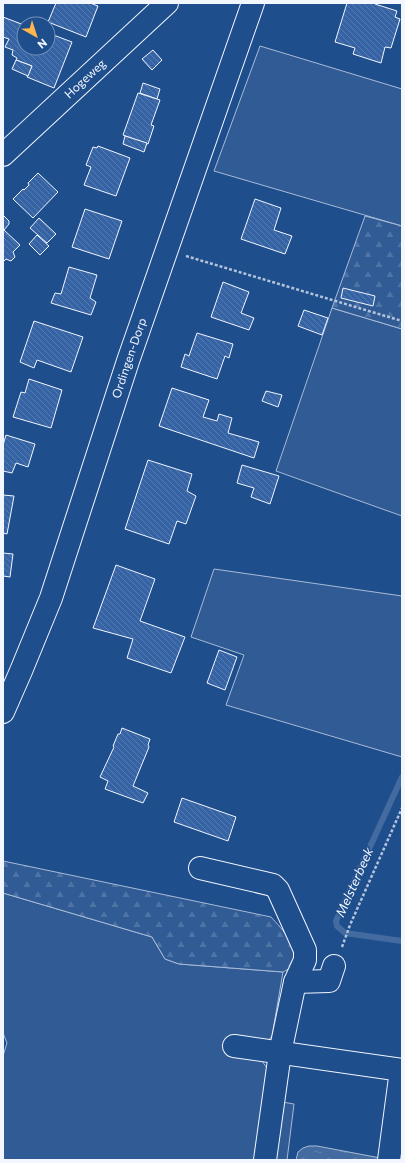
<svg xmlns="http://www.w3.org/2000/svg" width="405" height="1163" font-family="Commissioner,sans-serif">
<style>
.built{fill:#305b95;stroke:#a8bbd7}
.forest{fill:url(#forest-firs);stroke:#a8bbd7}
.water{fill:url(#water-ripples);stroke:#a8bbd7}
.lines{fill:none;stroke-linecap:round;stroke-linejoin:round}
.stream{stroke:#446ba0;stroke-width:6}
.building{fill:url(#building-back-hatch);stroke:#f2f6ff}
.minor-casing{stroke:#f2f6ff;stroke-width:24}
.major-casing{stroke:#f2f6ff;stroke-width:24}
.path{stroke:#b3c4dc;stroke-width:2.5;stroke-dasharray:3 2;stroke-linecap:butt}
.minor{stroke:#1f4e8c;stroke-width:22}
.major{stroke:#1f4e8c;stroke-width:22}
.labels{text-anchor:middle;stroke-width:3;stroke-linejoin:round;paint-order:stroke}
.street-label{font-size:12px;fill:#f2f6ff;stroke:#1f4e8c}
.water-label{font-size:13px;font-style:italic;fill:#f2f6ff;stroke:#1f4e8c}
</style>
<defs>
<pattern id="forest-firs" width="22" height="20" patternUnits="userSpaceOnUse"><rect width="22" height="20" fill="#305b95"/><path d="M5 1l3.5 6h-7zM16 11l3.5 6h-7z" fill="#4e73a5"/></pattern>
<pattern id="water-ripples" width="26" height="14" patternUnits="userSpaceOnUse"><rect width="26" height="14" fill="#446ba0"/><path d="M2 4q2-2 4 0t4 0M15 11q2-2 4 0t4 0" fill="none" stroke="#5f81ae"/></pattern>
<pattern id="building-back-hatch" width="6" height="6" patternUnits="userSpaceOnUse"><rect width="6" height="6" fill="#3563a3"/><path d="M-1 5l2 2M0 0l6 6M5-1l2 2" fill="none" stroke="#537ab1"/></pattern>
</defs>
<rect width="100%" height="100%" fill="#1f4e8c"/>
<g class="built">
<path d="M 260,46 L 402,89 L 402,226 L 214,171 Z"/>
<path d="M 332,308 L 402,329 L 402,516 L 276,471 Z"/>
<path d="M 214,569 L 402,596 L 402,757 L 226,705 L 244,655 L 191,637 Z"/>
<path d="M 3,893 L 152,937 L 165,959 L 179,964 L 283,972 L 272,1036 L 267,1042 L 227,1041 L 225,1053 L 255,1057 L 262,1061 L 267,1068 L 267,1073 L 255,1160 L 3,1160 L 3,1056 L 7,1043 L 3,1033 Z"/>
<path d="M 282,1102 L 294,1104 L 287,1160 L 274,1160 Z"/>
</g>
<g class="forest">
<path d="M 365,216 L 402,226 L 402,329 L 332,308 Z"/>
<path d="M 3,861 L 271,917 C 281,928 305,952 291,967 C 289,969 285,971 283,972 L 179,964 L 165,959 L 152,937 L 3,893 Z"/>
</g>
<path class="water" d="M 309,1146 L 317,1146 L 391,1160 L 296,1160 L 298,1152 L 303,1148 Z"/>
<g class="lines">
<path class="stream" d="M 402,777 L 336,921 L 337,926 L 345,933 L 402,941"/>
</g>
<g class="building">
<path d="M 56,3 L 90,3 L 98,6 L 86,37 L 48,22 Z"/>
<path d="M 347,3 L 376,3 L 375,4 L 397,11 L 395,17 L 400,19 L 391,48 L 385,47 L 381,63 L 353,54 L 355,48 L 335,42 Z"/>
<path d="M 3,17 L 24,25 L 24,48 L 48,48 L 48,33 L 72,42 L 54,88 L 27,77 L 32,66 L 16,60 L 17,58 L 12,55 L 13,50 L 5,47 L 9,39 L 3,37 Z"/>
<path d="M 153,50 L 162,60 L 152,70 L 142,59 Z"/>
<path d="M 16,60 L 32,66 L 28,76 L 12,69 Z"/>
<path d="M 143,83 L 160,89 L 157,99 L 140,93 Z"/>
<path d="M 138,93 L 160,100 L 151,125 L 154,126 L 148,144 L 123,135 Z"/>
<path d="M 125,136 L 147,143 L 144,152 L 123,144 Z"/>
<path d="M 98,146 L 130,158 L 116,196 L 84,185 L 91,167 L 86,165 L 93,147 L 97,148 Z"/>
<path d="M 38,173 L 58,192 L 33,218 L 13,199 L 23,189 L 24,190 L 29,185 L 28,183 Z"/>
<path d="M 255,199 L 281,208 L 274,230 L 292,236 L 285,254 L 241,239 Z"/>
<path d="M 85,209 L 122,221 L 109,259 L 72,247 Z"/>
<path d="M 3,215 L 9,221 L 9,224 L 4,230 L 20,245 L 13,252 L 15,257 L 11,261 L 6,259 L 3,262 Z"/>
<path d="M 39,218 L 56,234 L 47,243 L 30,228 Z"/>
<path d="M 37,235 L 49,246 L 40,255 L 29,244 Z"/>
<path d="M 69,267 L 97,275 L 90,298 L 96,302 L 91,315 L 51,303 L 55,293 L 61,294 Z"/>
<path d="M 223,282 L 249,292 L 241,313 L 254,318 L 249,330 L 211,317 Z"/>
<path d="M 343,288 L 375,296 L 373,306 L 341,298 Z"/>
<path d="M 304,310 L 328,318 L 322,335 L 298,326 Z"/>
<path d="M 34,321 L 83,337 L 71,372 L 37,360 L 34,368 L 20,362 Z"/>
<path d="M 197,333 L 233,344 L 229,358 L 225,356 L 217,379 L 181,367 L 185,354 L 189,356 Z"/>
<path d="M 29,379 L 62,390 L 51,428 L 13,417 L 21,392 L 25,393 Z"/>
<path d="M 172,388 L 209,400 L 203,417 L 217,421 L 219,414 L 232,418 L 228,433 L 259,442 L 254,458 L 159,426 Z"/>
<path d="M 266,391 L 282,395 L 278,407 L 262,401 Z"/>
<path d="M 6,435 L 35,444 L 28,467 L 16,463 L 12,473 L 3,471 L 3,445 Z"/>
<path d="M 148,460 L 192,474 L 187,491 L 196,496 L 186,524 L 177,521 L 169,544 L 125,529 Z"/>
<path d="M 242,465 L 279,476 L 270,504 L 251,497 L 254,488 L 237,483 Z"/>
<path d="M 3,495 L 14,496 L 7,534 L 3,533 Z"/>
<path d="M 3,553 L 13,554 L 10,577 L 3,576 Z"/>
<path d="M 116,565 L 155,579 L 140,621 L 185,637 L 171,673 L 127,658 L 133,639 L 93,628 Z"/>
<path d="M 219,650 L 237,657 L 225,690 L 207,683 Z"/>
<path d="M 122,728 L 150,739 L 148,745 L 149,747 L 133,786 L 148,793 L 143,803 L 105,789 L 108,781 L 100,777 L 114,747 L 113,746 L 118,734 L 120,734 Z"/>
<path d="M 182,798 L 236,817 L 228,841 L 174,822 Z"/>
</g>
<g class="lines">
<defs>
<g id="minor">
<path id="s1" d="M 3,155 L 167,3"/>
<path d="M 200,868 L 273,885 L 278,890 L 305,950 L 305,960 L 295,982"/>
<path d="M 234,1046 L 402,1070"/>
<path d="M 265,1160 L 280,1053 L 295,982 L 329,981 L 334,966"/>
<path d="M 389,1160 L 401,1070"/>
</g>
<g id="major">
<path id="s2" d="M 3,712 L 21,671 L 51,598 L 128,361 L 253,3"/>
</g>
</defs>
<use href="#minor" class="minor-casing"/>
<use href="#major" class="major-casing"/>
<g class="path">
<path d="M 186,256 L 402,321"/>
<path d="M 342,947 L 350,925 L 402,808"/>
</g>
<use href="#minor" class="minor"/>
<use href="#major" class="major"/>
</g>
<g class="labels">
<g class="street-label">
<text dy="4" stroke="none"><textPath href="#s1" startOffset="112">Hogeweg</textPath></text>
<text dy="4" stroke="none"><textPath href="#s2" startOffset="376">Ordingen-Dorp</textPath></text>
</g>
<g class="water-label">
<text transform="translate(354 882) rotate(-66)" y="5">Melsterbeek</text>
</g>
</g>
<rect width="405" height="1163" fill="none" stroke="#f2f6ff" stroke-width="8"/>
<g transform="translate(36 36) rotate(141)"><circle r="19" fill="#1f4e8c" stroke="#7391ba"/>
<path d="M0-3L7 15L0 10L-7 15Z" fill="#ffb74d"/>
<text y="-6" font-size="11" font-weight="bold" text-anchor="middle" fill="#f2f6ff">N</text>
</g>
</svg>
